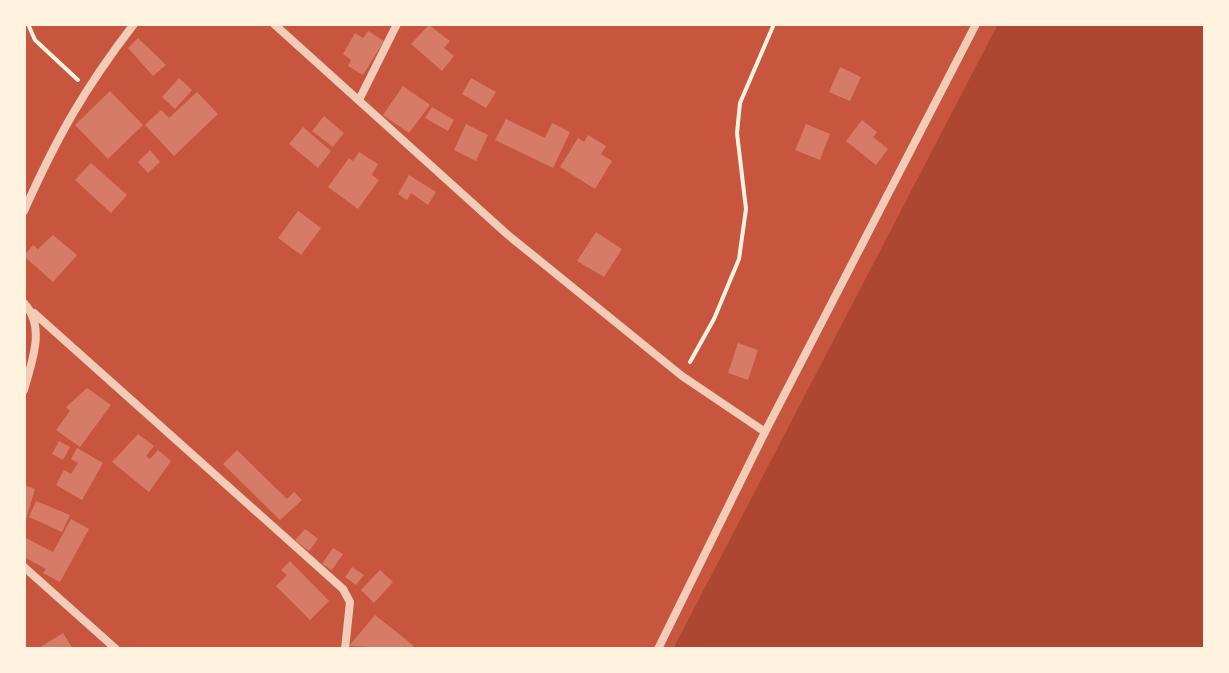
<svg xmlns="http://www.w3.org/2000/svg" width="1229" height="673" font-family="'Space Grotesk',sans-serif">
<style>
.green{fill:#ae4732}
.building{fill:#d67c66}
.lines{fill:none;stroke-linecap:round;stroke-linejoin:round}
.path{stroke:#fff3e0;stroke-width:4}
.minor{stroke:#f1ccb7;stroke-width:8}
</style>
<rect width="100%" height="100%" fill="#c8553d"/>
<path class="green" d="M 998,24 L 1205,24 L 1205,649 L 673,649 Z"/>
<g class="building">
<path d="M 429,25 L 450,41 L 444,48 L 454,56 L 442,71 L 411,44 Z"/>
<path d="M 368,31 L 384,41 L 363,75 L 348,66 L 351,60 L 343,54 L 355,33 L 363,38 Z"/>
<path d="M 138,38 L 166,65 L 153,76 L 128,48 Z"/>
<path d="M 840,67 L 861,77 L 850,101 L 829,92 Z"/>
<path d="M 179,78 L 192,90 L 175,109 L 162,97 Z"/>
<path d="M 471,78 L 496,92 L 486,108 L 462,94 Z"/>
<path d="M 403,86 L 430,105 L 409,133 L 383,115 Z"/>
<path d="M 110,91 L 143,125 L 108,159 L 75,125 Z"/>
<path d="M 197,92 L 218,114 L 174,156 L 145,125 L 161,110 L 169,118 Z"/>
<path d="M 432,107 L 454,120 L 448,131 L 425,118 Z"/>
<path d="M 324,116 L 344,133 L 333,147 L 312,131 Z"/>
<path d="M 506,119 L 545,138 L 552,123 L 570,132 L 553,168 L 495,140 Z"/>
<path d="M 862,120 L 877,132 L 873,137 L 888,149 L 876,165 L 846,141 Z"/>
<path d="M 466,124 L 488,135 L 476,161 L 454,150 Z"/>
<path d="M 806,124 L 830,134 L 820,160 L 795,150 Z"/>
<path d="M 303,127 L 331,151 L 318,168 L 289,144 Z"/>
<path d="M 588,135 L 606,146 L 601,154 L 612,161 L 595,189 L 560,167 L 578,138 L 584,142 Z"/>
<path d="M 150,150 L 160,162 L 148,173 L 138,162 Z"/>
<path d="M 359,152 L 378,164 L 372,175 L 379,180 L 358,209 L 328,187 L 349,158 L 353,161 Z"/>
<path d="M 91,163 L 127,195 L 111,213 L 75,180 Z"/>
<path d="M 409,175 L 436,192 L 428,205 L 411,193 L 407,200 L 398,194 Z"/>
<path d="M 298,211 L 321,228 L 301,255 L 278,238 Z"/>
<path d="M 596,232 L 622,249 L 604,277 L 577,261 Z"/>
<path d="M 53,235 L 77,255 L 53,282 L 24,256 L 33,245 L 38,249 Z"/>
<path d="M 738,343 L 758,350 L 748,380 L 728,373 Z"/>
<path d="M 87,388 L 111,405 L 80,447 L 56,430 L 70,411 L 66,407 Z"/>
<path d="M 138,434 L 154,446 L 146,456 L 150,459 L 158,450 L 171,461 L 149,492 L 112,462 Z"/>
<path d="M 59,441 L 70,447 L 63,460 L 52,454 Z"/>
<path d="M 77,448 L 103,463 L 82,500 L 56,485 L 64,470 L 71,474 L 78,463 L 71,459 Z"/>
<path d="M 237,450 L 287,499 L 294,492 L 302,500 L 280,520 L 223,464 Z"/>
<path d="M 24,485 L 35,489 L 25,522 L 24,522 Z"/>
<path d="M 36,501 L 70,515 L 62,532 L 29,517 Z"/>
<path d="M 71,519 L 89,529 L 60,582 L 43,573 L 46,569 L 24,557 L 24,537 L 53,552 Z"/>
<path d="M 305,529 L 318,539 L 309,551 L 295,540 Z"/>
<path d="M 333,548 L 343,554 L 332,570 L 322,564 Z"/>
<path d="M 290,561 L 329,601 L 310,620 L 276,586 L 287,575 L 281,570 Z"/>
<path d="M 352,567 L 364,575 L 356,585 L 345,577 Z"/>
<path d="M 380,570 L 393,582 L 374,603 L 361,590 Z"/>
<path d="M 375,615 L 414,646 L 411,649 L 349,646 Z"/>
<path d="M 63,633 L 73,649 L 37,649 Z"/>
</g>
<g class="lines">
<g class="path">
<path d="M 28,24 L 35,40 L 78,80"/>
<path d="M 690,362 L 714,319 L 739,259 L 746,209 L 737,133 L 740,103 L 774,24"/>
</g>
<g class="minor">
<path d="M 274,24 L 508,235 L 682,376 L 765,432"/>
<path d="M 360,98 L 397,24"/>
<path d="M 24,211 C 57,137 84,89 134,24"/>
<path d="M 24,303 C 46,327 32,361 24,390"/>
<path d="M 34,313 L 343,589 L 350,602 L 345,649"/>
<path d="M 24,567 L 116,649"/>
<path d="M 658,649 L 765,432 L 976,24"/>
</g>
</g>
<rect width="1229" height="673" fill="none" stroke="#fff3e0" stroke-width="52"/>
</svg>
